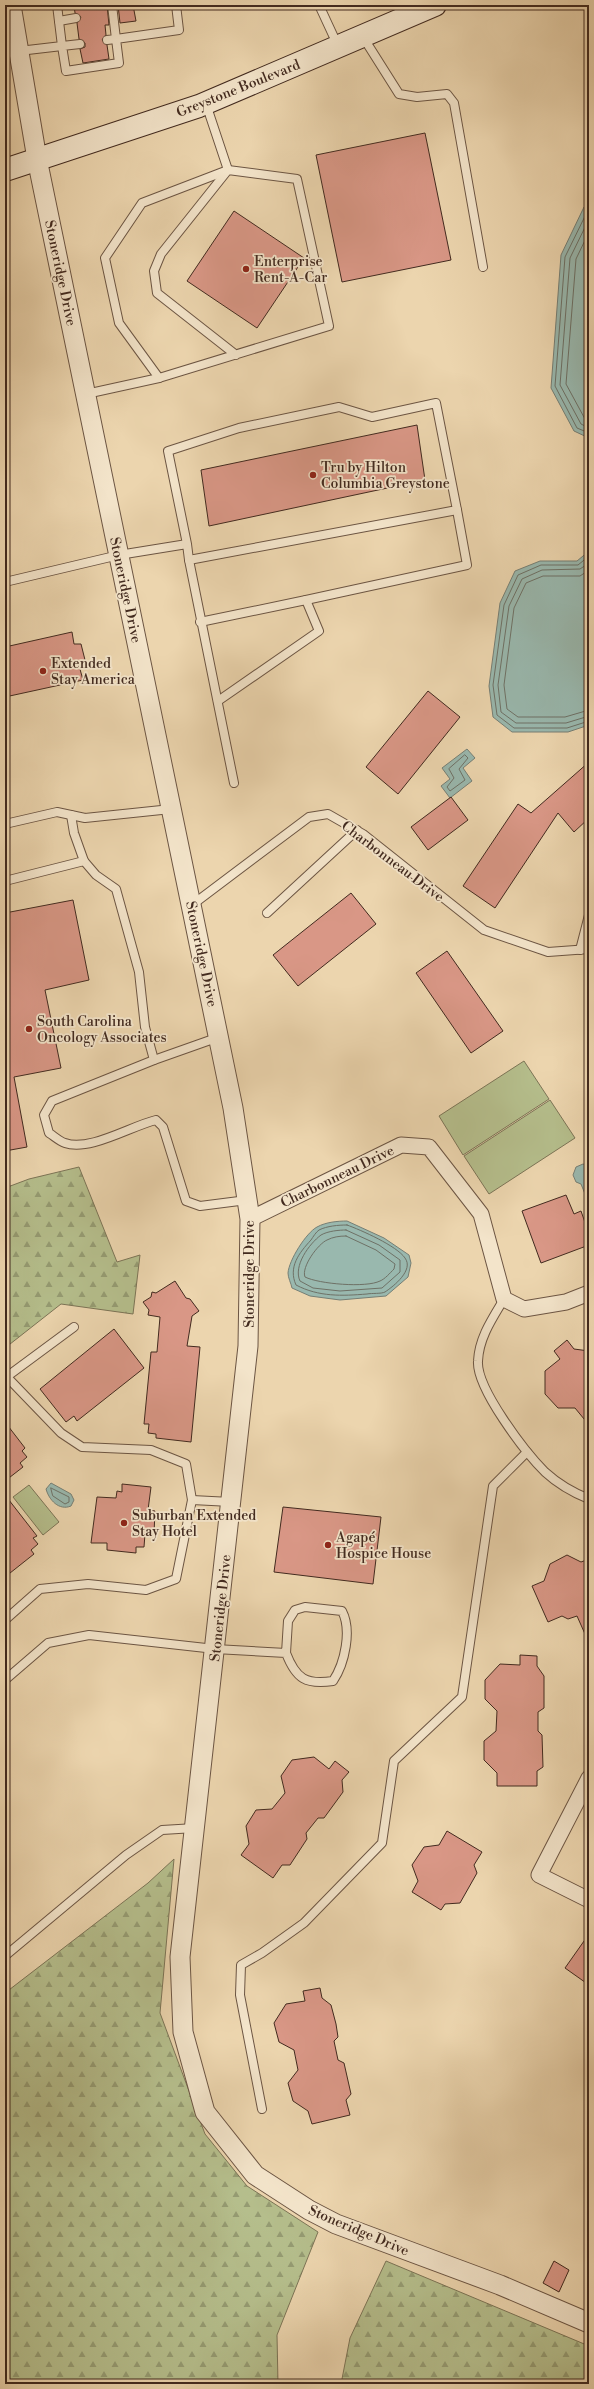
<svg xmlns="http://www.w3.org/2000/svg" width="594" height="2389" font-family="'Libre Bodoni',serif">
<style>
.forest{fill:url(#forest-firs);stroke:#7c7456}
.pitch{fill:#b5be8c;stroke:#7c7456}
.water{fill:#99b8ae;stroke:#767f75}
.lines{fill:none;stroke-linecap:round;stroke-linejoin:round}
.shore{stroke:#6e7166;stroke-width:1}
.building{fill:#d99786;stroke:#422a1f}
.service-casing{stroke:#6c5543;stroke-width:10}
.minor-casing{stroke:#6c5543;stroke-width:17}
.tertiary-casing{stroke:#6c5543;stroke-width:21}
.secondary-casing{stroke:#422a1f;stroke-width:24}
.service{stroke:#f3e4ca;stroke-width:8}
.minor{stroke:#f3e4ca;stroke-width:15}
.tertiary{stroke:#f3e4ca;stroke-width:19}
.secondary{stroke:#f3e4ca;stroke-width:22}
.poi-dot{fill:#8f2418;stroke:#f3e4ca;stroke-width:1.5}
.labels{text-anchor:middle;stroke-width:3.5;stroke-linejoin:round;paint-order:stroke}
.street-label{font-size:14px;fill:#422a1f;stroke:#f3e4ca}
.poi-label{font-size:14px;fill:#422a1f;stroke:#f3e4ca;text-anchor:start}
</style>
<defs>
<pattern id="forest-firs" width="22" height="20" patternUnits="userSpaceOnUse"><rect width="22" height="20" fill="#b5be8c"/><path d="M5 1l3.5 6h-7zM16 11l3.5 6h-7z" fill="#959b72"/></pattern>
</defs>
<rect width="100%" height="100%" fill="#ecd5ae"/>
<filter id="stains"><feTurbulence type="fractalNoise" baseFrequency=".005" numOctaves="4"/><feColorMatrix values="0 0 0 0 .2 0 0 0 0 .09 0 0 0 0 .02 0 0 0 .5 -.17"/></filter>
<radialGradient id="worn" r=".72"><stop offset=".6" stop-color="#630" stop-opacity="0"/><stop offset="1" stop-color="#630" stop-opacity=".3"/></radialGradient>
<g class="forest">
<path d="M 79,1167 L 117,1262 L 140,1255 L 133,1314 L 61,1304 L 5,1348 L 5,1188 L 29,1179 Z"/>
<path d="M 174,1859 L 160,2013 L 205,2134 L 247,2186 L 318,2232 L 277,2335 L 278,2384 L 5,2384 L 5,1993 L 148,1883 Z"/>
<path d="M 386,2261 L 589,2346 L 589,2384 L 341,2384 L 350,2338 Z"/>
</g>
<g class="pitch">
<path d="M 524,1061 L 549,1099 L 463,1155 L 439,1116 Z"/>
<path d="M 550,1100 L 575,1138 L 489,1194 L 464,1156 Z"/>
<path d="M 29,1485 L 59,1522 L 43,1535 L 13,1497 Z"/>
</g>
<g class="water">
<path d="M 589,203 L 589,438 L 574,431 L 551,388 L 561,255 L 584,207 Z"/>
<path d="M 589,551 L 589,725 L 568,732 L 512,732 L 493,717 L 489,686 L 500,603 L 515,571 L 540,561 L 577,561 Z"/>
<path d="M 467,749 L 475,758 L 463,768 L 472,781 L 450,798 L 441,786 L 450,779 L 442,768 Z"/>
<path d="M 583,1164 L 589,1166 L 589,1196 L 585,1194 L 581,1184 L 576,1182 L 573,1175 L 576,1167 Z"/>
<path d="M 347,1221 L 384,1238 L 409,1255 L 411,1263 L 408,1277 L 386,1296 L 340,1300 L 310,1296 L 292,1288 C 291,1283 288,1278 288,1273 C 289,1260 306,1233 317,1227 C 326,1222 338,1221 347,1221 Z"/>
<path d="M 51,1483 L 71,1494 L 74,1500 L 71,1506 C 59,1511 49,1500 46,1489 Z"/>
</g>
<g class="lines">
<g class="shore">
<path d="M 589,208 L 565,257 L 555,386 L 577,428 L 589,433"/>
<path d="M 589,219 L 570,258 L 560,385 L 581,424 L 589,428"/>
<path d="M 589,232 L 576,259 L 566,384 L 585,419 L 589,421"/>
<path d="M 589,556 L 578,565 L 541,565 L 518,575 L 504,605 L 493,685 L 497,715 L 514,728 L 567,728 L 589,721"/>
<path d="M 589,563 L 580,569 L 542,570 L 522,579 L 509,606 L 498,685 L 501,712 L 516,723 L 566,723 L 589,716"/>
<path d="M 589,570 L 580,576 L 543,576 L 526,583 L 514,608 L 504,685 L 507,709 L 518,717 L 565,717 L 589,710"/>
<path d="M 465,755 L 468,758 L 459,769 L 465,780 L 450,791 L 447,787 L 454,778 L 449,769 Z"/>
<path d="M 347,1225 C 361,1230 397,1246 405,1258 C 414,1270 394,1286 385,1292 C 381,1294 372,1293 367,1294 C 342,1296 319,1297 296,1285 C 288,1267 299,1253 311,1240 C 313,1237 316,1232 319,1230 C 327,1226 338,1225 347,1225 Z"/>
<path d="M 346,1230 L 379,1245 L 400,1260 L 400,1272 L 382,1288 L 340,1291 L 313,1288 L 300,1281 C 293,1266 309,1244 321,1235 C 328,1231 339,1230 346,1230 Z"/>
<path d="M 346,1236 L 376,1250 L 395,1264 L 394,1269 C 390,1273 385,1279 380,1281 C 366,1288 319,1284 305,1277 C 301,1267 318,1244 327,1240 C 333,1237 339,1236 346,1236 Z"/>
<path d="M 51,1488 L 69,1497 L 69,1502 L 65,1504 L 53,1496 Z"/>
</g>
</g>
<g class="building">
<path d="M 74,5 L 107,5 L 109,25 L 105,25 L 106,35 L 102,40 L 107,45 L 109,59 L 83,63 L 80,49 L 85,47 L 85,43 L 79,39 L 77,23 L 81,17 L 75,13 Z"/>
<path d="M 118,5 L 133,5 L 136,21 L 120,23 Z"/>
<path d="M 425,133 L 451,260 L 342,282 L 316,155 Z"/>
<path d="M 234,211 L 304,258 L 257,328 L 187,281 Z"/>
<path d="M 417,425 L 425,480 L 209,526 L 201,470 Z"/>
<path d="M 72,632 L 74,644 L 81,644 L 85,660 L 78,662 L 83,680 L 5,697 L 5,647 Z"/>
<path d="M 428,691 L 460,717 L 398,794 L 366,767 Z"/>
<path d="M 589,762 L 589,818 L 574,832 L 558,813 L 495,908 L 463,886 L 518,804 L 531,813 Z"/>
<path d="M 451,797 L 468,820 L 428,850 L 411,827 Z"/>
<path d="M 351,893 L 376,924 L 298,986 L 273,955 Z"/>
<path d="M 73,900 L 89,980 L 45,990 L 61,1068 L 14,1077 L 27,1147 L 5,1151 L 5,913 Z"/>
<path d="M 447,951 L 503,1031 L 471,1053 L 416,973 Z"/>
<path d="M 566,1195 L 574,1214 L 581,1211 L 589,1234 L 589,1245 L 541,1263 L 522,1211 Z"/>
<path d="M 175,1281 L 186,1298 L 190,1299 L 199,1311 L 192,1316 L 187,1346 L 200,1347 L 191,1442 L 156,1438 L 156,1434 L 148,1433 L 149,1424 L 144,1424 L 151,1352 L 157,1352 L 160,1317 L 148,1315 L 149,1310 L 143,1302 L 151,1297 L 152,1292 L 156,1293 Z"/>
<path d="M 114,1329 L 144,1368 L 77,1421 L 74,1416 L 66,1422 L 40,1389 Z"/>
<path d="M 567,1340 L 574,1349 L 589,1351 L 589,1425 L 575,1408 L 558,1408 L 545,1394 L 545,1371 L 560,1359 L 554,1351 Z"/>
<path d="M 5,1422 L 25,1448 L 22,1451 L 27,1457 L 20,1463 L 23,1467 L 5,1481 Z"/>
<path d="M 122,1484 L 151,1487 L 148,1510 L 155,1511 L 154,1534 L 145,1534 L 144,1547 L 136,1547 L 136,1553 L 107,1550 L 107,1543 L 91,1543 L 97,1497 L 116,1498 L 117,1491 L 122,1492 Z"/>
<path d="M 5,1495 L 37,1536 L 33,1538 L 38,1544 L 31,1550 L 34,1554 L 5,1577 Z"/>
<path d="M 283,1507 L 381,1517 L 373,1584 L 274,1572 Z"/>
<path d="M 567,1555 L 581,1562 L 589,1559 L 589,1643 L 577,1616 L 568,1619 L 562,1616 L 548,1622 L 532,1586 L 544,1581 L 550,1564 Z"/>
<path d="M 520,1655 L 537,1656 L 537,1666 L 544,1676 L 544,1708 L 538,1712 L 538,1731 L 542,1735 L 543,1767 L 537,1771 L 537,1786 L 497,1786 L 497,1773 L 484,1760 L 484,1741 L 496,1731 L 497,1711 L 485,1699 L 485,1680 L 500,1664 L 520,1665 Z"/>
<path d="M 314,1757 L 329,1769 L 335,1761 L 349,1772 L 342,1780 L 343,1792 L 324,1818 L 318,1818 L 306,1833 L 307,1839 L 290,1865 L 282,1865 L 273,1878 L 241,1855 L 249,1844 L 246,1826 L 256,1810 L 272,1809 L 285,1793 L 281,1776 L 292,1760 Z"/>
<path d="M 447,1831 L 482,1852 L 474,1865 L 477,1873 L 460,1903 L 445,1904 L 441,1910 L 412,1892 L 418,1881 L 412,1865 L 424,1847 L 439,1845 Z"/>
<path d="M 589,1934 L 589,1985 L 565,1968 Z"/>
<path d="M 320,1988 L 322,1998 L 331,2005 L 336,2024 L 338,2037 L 334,2041 L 338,2060 L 344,2063 L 351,2094 L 346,2100 L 350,2115 L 312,2124 L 308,2111 L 293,2101 L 288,2083 L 298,2070 L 294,2050 L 279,2042 L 274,2023 L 286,2004 L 305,2001 L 303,1991 Z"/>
<path d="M 554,2261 L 569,2270 L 559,2292 L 543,2283 Z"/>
</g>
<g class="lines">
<defs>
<g id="service">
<path d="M 319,5 L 338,46"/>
<path d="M 59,21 L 76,18"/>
<path d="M 363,37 L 399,94 L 417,97 L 447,94 L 454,103 L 483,267"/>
<path d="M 107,40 L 116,39 L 112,5"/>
<path d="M 80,44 L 62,46 L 66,71 L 119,63 L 116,39 L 179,30 L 176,5"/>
<path d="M 19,51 L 62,46 L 57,5"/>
<path d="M 159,378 L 329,326 L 297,179 L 228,170 L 161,254 L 154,271 L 157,293 L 236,355"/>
<path d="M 86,394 L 159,378 L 119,323 L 105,258 L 142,203 L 228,170 L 206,104"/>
<path d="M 189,560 L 234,783"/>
<path d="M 5,582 L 119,555 L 187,544 L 189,560 L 457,510 L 436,403 L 372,417 L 339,407 L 239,428 L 168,451 L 187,544"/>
<path d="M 306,600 L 467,565 L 457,510"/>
<path d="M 200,622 L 306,600 L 319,631 L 218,701"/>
<path d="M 71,815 L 74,833 L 84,861 L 96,875 L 116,889 L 139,972 L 145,1027 L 154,1060"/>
<path d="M 5,824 L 57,812 L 85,818 L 171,809"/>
<path d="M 5,881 L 84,861"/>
<path d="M 192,905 L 309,817 L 328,814 L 363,834 L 484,930 L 548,952 L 589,949"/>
<path d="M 267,913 L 357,830"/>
<path d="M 580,950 L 589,915"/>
<path d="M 219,1037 L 154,1060 L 52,1101 L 44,1115 L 49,1133 C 54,1136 59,1141 65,1143 C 89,1152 131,1126 156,1120 L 163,1127 L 186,1201 L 200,1206 L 247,1200"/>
<path d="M 504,1299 C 492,1319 479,1338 478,1361 C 476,1388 525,1452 545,1472 C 557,1483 574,1493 589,1499"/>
<path d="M 7,1377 L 61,1433 L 82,1447 L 151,1450 L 186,1464 L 192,1500"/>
<path d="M 5,1378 L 74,1327"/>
<path d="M 5,1620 L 40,1589 L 88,1584 L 146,1590 L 176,1579 L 192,1500 L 231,1502"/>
<path d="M 5,1680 L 48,1643 L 89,1635 L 215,1649 L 286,1653 C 296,1679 306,1685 333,1681 C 345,1663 352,1630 342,1611 L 305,1607 L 295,1610 L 288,1621 L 286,1653"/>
<path d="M 5,1956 L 126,1855 L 162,1830 L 195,1828"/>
<path d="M 262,2109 L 240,1995 L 241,1965 L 262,1953 L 304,1923 L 382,1843 L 394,1761 L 462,1697 L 493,1486 L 527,1452"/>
</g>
<g id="minor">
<path d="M 250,1219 L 401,1145 L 429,1147 L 481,1214 L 504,1299 L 524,1309 L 566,1302 L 589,1293"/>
<path d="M 589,1778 L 539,1875 L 589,1900"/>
</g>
<path id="tertiary" d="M 11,5 L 37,159 L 233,1108 L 250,1219 L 248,1346 L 180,1957 L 183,2032 L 205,2112 L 255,2175 L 309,2210 L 336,2224 L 500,2285 L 589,2323"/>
<path id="secondary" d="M 5,170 L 199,106 L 435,5"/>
</defs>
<use href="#service" class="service-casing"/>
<use href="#minor" class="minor-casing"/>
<use href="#tertiary" class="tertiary-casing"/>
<use href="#secondary" class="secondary-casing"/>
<use href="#service" class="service"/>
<use href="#minor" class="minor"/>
<use href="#tertiary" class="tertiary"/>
<use href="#secondary" class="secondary"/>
</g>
<g class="poi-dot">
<circle cx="246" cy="269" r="4"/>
<circle cx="313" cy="475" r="4"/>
<circle cx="43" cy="671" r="4"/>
<circle cx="29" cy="1029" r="4"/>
<circle cx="124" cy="1523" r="4"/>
<circle cx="328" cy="1545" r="4"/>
</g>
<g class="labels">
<g class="street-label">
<text transform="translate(238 88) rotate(-22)" y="5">Greystone Boulevard</text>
<text transform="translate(61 273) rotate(78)" y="5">Stoneridge Drive</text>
<text transform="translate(126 590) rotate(78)" y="5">Stoneridge Drive</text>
<text transform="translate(393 861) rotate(37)" y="5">Charbonneau Drive</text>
<text transform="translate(202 954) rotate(78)" y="5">Stoneridge Drive</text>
<text transform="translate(337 1176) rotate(-26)" y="5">Charbonneau Drive</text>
<text transform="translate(249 1274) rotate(-90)" y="5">Stoneridge Drive</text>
<text transform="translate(220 1608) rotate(-84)" y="5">Stoneridge Drive</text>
<text transform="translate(359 2230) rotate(23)" y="5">Stoneridge Drive</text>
</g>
<g class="poi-label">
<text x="254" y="266">Enterprise<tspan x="254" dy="16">Rent-A-Car</tspan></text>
<text x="321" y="472">Tru by Hilton<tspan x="321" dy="16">Columbia Greystone</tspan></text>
<text x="51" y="668">Extended<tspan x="51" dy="16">Stay America</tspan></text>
<text x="37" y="1026">South Carolina<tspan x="37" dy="16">Oncology Associates</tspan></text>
<text x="132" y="1520">Suburban Extended<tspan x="132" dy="16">Stay Hotel</tspan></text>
<text x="336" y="1542">Agapé<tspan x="336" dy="16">Hospice House</tspan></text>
</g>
</g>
<rect width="594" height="2389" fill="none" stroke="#ecd5ae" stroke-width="20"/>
<rect x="6" y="6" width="582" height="2377" fill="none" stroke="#422a1f" stroke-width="2"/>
<rect x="10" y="10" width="574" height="2369" fill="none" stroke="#422a1f"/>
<rect width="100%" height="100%" filter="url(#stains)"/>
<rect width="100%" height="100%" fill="url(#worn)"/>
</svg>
